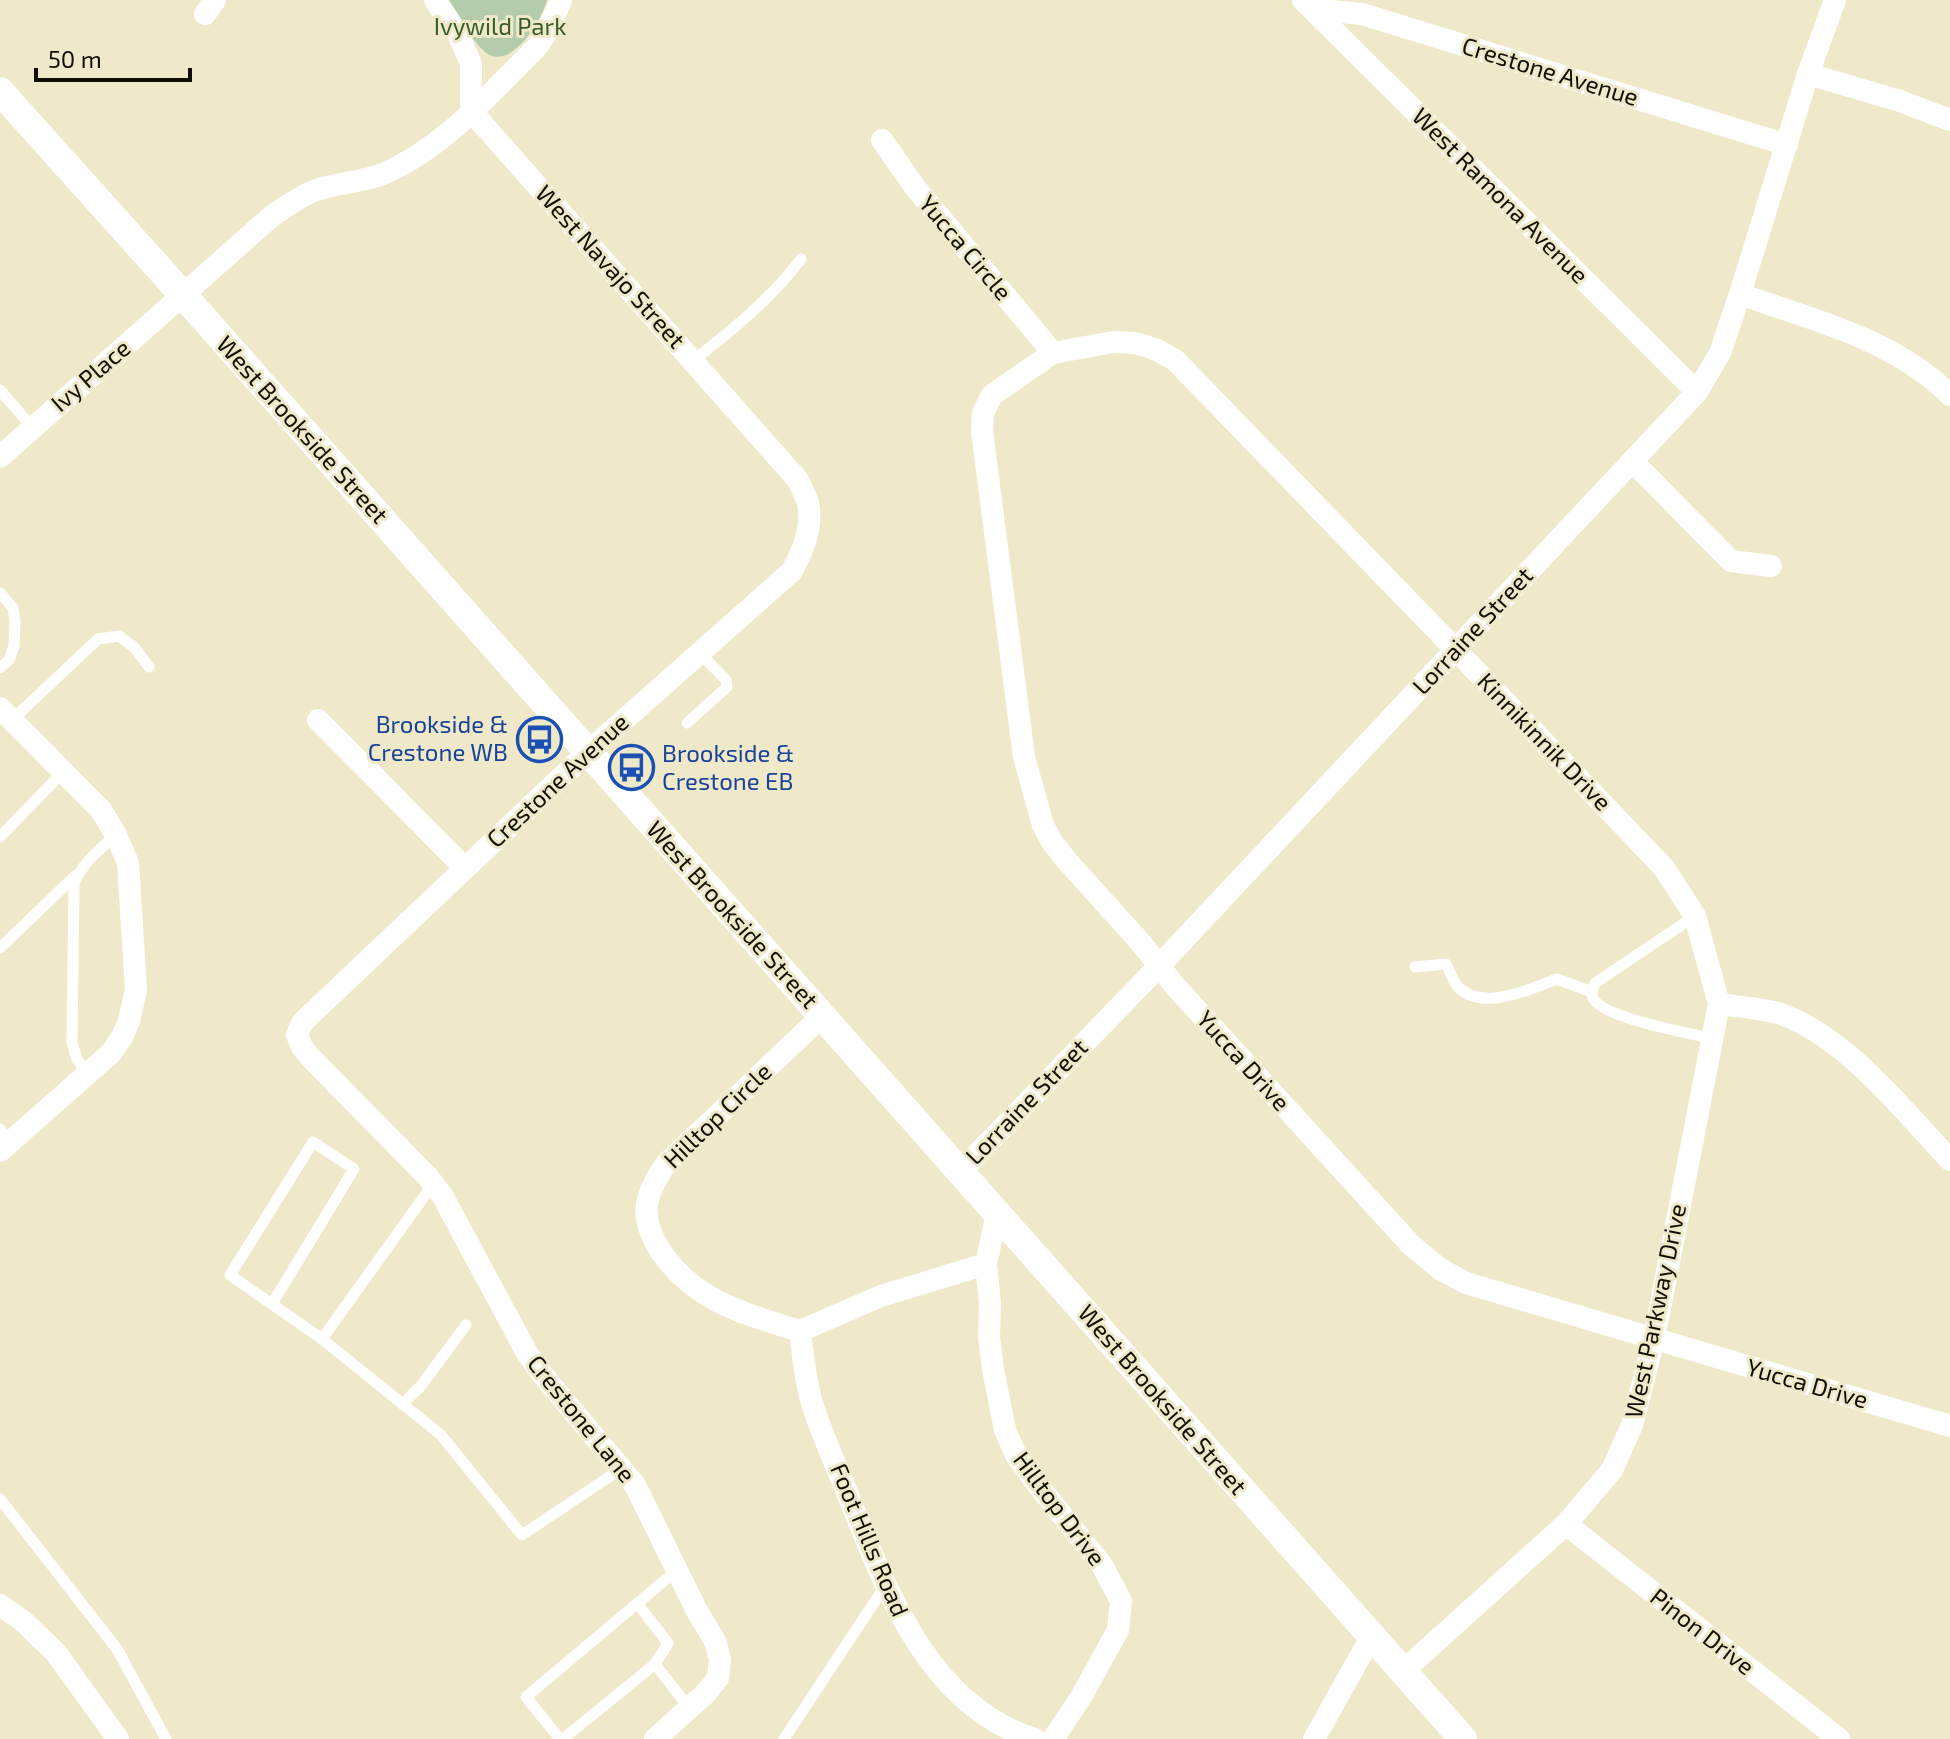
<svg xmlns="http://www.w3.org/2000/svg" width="1950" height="1739" font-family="'Exo 2',sans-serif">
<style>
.green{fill:#b4ccab}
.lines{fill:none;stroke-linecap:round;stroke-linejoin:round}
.service{stroke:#fff;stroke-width:11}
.minor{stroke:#fff;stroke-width:22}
.tertiary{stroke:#fff;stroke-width:28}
.labels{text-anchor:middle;stroke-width:6;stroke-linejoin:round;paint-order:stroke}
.park-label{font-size:24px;fill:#385c29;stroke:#efe9ca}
.street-label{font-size:24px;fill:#110f05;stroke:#efe9ca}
.transit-label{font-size:24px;fill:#164399;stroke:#efe9ca;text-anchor:end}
</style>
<rect width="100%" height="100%" fill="#efe9ca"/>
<path class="green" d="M 449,0 L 547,0 C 542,20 510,73 485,52 C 470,39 460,16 449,0 Z"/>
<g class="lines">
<g class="service">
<path d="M 693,361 C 732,330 771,299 801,259"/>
<path d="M 0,390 L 33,428"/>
<path d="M 0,593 L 13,608 L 15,621 L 14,646 L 9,660 L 0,668"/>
<path d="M 12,720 L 98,639 L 119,636 L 135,648 L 149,667"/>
<path d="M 687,723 L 727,687 L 726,680 L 699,652"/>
<path d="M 0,837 L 63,772"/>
<path d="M 1695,916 L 1595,983 C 1594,987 1592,991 1592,995 C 1596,1018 1691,1033 1713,1039"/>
<path d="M 0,948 L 75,876"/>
<path d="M 1415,967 L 1446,964 C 1450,971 1453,981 1458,987 C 1483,1012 1530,989 1557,979 L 1592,992"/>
<path d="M 88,1075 L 77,1059 L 72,1043 L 74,884 C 82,863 99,850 116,835"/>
<path d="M 0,1129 L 8,1144"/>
<path d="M 433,1184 L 322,1339 L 441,1435 L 522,1535 L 621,1469"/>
<path d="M 272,1304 L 354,1169 L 313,1142 L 230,1275 L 322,1339"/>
<path d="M 402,1404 L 420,1387 L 466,1325"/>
<path d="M 0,1499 L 117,1649 L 166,1739"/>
<path d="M 637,1603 L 668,1643 L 655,1664"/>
<path d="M 560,1739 L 526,1697 L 677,1570"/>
<path d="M 563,1739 L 655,1664 L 689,1708"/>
<path d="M 784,1739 L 885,1586"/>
</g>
<g class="minor">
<path d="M 435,0 L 458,34 L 471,64 L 471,111 L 798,480 C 801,487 806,496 808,503 C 813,528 803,550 792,571 L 588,752 L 309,1016 L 302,1023 L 297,1035 L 302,1047 L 310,1057 L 428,1177 L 442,1195 L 527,1353 L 541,1373 L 635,1485 L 697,1611 L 715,1641 L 720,1659 L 718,1678 L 706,1693 L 655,1739"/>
<path d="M 1303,0 L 1697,392"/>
<path d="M 1312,9 L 1362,14 L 1787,145"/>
<path d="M 205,14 L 215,0"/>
<path d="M 1808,74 L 1900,101 L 1950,120"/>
<path d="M 882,140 L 914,186 L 1053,353"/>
<path d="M 1740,294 C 1815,321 1892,338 1950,395"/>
<path d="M 0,457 L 273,215 C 287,206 300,196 316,190 C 337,183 362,182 383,174 C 444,148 489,94 536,48 L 547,32 L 561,0"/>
<path d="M 1633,462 L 1731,561 L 1771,566"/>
<path d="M 0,708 L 101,810 L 116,835 L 128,863 L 136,990 L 129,1021 L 122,1037 L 111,1053 L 0,1151"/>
<path d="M 318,720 L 465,868"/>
<path d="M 822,1016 L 665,1165 C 644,1196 639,1217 660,1250 C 693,1301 745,1314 800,1331 L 881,1296 L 986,1264"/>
<path d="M 1950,1160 C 1903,1110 1847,1038 1781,1014 C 1762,1008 1739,1007 1719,1004 L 1695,916 L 1664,868 L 1455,649 L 1175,360 L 1155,349 L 1135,343 L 1113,342 L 1053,353 L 992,395 L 983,413 L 982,431 L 1024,757 L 1043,825 L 1052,842 L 1068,862 L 1141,943 L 1175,986 L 1411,1245 L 1440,1269 L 1466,1283 L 1950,1426"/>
<path d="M 960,1172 L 1159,966 L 1697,392 L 1720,353 L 1740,294 L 1808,74 L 1835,0"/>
<path d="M 997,1213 L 986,1264 L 990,1303 L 989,1337 L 993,1369 L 1005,1430 L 1016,1455 L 1034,1480 L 1102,1565 L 1121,1601 L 1118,1630 L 1081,1697 L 1053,1739"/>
<path d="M 800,1331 C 803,1355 805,1380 812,1403 C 822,1436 838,1469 850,1500 C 887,1592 930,1707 1035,1739"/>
<path d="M 1566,1524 L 1839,1739"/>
<path d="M 0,1605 L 23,1621 L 56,1653 L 118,1739"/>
<path d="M 1402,1672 L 1566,1524 L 1612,1470 L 1632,1425 L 1654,1339 L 1719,1004"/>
<path d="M 1314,1739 L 1371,1637"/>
</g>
<path class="tertiary" d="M 0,91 L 183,295 L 1463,1739"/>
</g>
<defs>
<symbol id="bus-ring" viewBox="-11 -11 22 22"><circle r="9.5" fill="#efe9ca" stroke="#1a4fb4" stroke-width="1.5"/><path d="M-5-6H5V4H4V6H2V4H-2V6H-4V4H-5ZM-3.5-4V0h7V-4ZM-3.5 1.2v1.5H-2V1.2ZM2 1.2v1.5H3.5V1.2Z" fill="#1a4fb4"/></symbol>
</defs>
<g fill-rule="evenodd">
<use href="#bus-ring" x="514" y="714" width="51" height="51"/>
<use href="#bus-ring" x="606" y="742" width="51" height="51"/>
</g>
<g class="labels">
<g class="park-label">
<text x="500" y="35">Ivywild Park</text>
</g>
<g class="street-label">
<text transform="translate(1550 72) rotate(17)" y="8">Crestone Avenue</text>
<text transform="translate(1500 196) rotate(45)" y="8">West Ramona Avenue</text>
<text transform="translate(965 248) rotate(50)" y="8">Yucca Circle</text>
<text transform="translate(610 267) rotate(48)" y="8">West Navajo Street</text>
<text transform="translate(91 376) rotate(-41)" y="8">Ivy Place</text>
<text transform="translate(302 430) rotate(48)" y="8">West Brookside Street</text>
<text transform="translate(1473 631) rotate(-47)" y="8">Lorraine Street</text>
<text transform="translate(1544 742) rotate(46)" y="8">Kinnikinnik Drive</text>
<text transform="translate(558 781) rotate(-43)" y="8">Crestone Avenue</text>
<text transform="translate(732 915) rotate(48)" y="8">West Brookside Street</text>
<text transform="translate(1243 1061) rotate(48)" y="8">Yucca Drive</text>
<text transform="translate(1027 1102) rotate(-46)" y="8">Lorraine Street</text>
<text transform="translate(718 1116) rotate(-44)" y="8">Hilltop Circle</text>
<text transform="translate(1656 1311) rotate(-78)" y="8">West Parkway Drive</text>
<text transform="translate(1807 1384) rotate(16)" y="8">Yucca Drive</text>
<text transform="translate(1162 1400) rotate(49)" y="8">West Brookside Street</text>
<text transform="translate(581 1419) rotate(51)" y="8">Crestone Lane</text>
<text transform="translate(1059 1509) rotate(53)" y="8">Hilltop Drive</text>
<text transform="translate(869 1540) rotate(67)" y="8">Foot Hills Road</text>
<text transform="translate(1702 1632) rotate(38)" y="8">Pinon Drive</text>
</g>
<g class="transit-label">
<text x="508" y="733">Brookside &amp;<tspan x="508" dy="28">Crestone WB</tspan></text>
<text x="662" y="762" text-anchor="start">Brookside &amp;<tspan x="662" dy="28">Crestone EB</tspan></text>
</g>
</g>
<path d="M36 68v12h154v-12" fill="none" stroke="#110f05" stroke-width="4"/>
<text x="48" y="68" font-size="24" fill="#110f05" stroke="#efe9ca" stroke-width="6" paint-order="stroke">50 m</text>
</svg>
